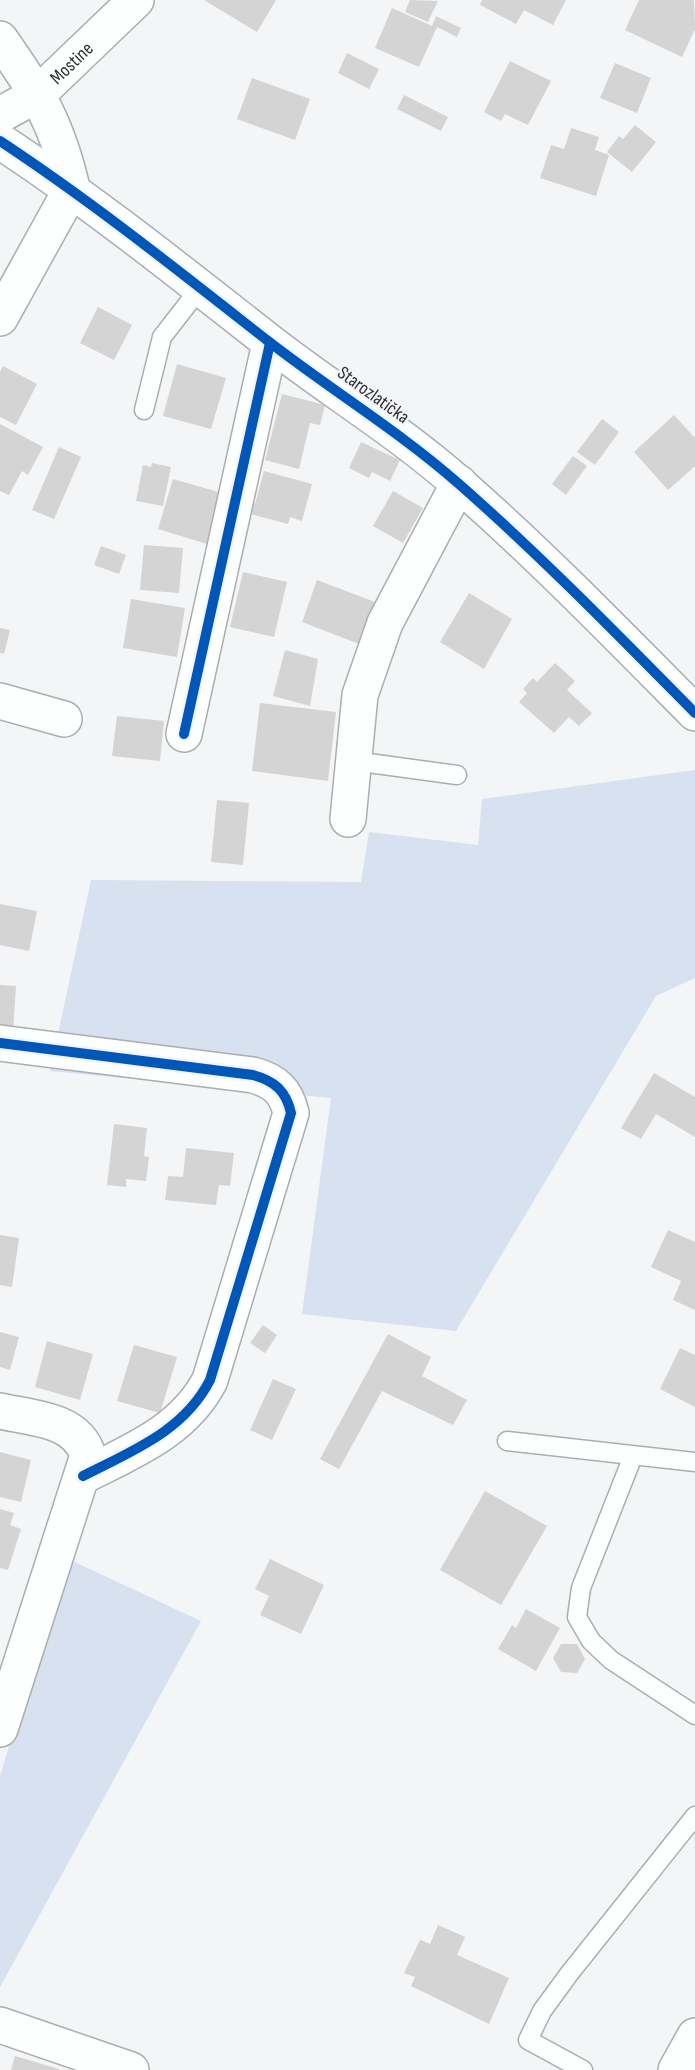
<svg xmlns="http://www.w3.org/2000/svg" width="695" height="2070" font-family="'Sofia Sans Condensed',sans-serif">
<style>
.green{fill:#d7e1f0}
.building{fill:#d4d4d4}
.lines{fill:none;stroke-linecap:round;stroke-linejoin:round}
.service-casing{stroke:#acadae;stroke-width:21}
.minor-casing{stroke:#acadae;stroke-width:38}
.service{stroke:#fdfefe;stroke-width:18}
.minor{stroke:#fdfefe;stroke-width:35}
.cycleway-casing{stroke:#f3f5f8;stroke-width:15}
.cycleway{stroke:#0057b8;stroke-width:10}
.labels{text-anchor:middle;stroke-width:5;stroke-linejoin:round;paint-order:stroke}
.street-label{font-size:19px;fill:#303032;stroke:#f3f5f8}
</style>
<rect width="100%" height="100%" fill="#f4f5f7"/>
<g class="green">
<path d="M 695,770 L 695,978 L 656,996 L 456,1331 L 302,1314 L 331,1098 L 50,1071 L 91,880 L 361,882 L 369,832 L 478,845 L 482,799 Z"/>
<path d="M 66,1558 L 201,1621 L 0,1987 L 0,1776 Z"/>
</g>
<g class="building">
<path d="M 204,0 L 276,0 L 257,32 Z"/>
<path d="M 410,0 L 438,1 L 428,22 L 405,12 Z"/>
<path d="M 482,0 L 566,0 L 553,25 L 524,10 L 516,24 L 480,5 Z"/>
<path d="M 639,0 L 694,0 L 695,29 L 682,57 L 625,30 Z"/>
<path d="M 392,8 L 432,26 L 436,16 L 461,28 L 457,37 L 437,27 L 419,67 L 375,48 Z"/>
<path d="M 347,53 L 379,69 L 369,89 L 338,73 Z"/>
<path d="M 510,61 L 551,81 L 528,125 L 505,114 L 501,121 L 484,112 Z"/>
<path d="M 615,63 L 651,78 L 637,113 L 600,98 Z"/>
<path d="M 252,78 L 310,99 L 295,140 L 237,119 Z"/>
<path d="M 404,95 L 448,117 L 441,131 L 397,109 Z"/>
<path d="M 635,125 L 656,142 L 632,172 L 607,152 L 619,136 L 623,139 Z"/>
<path d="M 571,128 L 599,137 L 595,150 L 609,155 L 596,196 L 540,178 L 551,145 L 564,149 Z"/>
<path d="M 98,307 L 132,325 L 114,360 L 80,343 Z"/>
<path d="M 177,364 L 226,378 L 211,429 L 163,416 Z"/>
<path d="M 3,366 L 37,384 L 16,425 L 0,417 L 0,372 Z"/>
<path d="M 282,394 L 325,405 L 320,425 L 310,423 L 299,469 L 265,460 Z"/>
<path d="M 674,415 L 695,438 L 695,466 L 668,490 L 634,452 Z"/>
<path d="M 602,419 L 619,432 L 595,465 L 577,452 Z"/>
<path d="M 0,424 L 43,447 L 28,475 L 22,471 L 9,495 L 0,491 Z"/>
<path d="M 361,442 L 400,460 L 390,481 L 372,472 L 369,478 L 349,468 Z"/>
<path d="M 59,447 L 81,457 L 54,519 L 32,510 Z"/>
<path d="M 573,456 L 587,466 L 566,495 L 552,484 Z"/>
<path d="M 152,463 L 171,467 L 163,506 L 136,501 L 143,465 L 151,467 Z"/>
<path d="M 264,471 L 312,484 L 302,521 L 290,517 L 288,524 L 247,513 L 250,502 L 255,504 Z"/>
<path d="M 173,479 L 222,493 L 207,544 L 158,529 Z"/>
<path d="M 393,491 L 423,508 L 403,543 L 373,526 Z"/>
<path d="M 144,545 L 183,548 L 179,593 L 140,590 Z"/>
<path d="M 101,546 L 126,555 L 119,574 L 94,565 Z"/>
<path d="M 243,572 L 287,582 L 274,637 L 230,627 Z"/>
<path d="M 317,580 L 375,602 L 359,644 L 302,622 Z"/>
<path d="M 469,593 L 512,619 L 484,669 L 440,642 Z"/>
<path d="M 131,599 L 185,608 L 177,657 L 123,648 Z"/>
<path d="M 0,628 L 10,630 L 4,654 L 0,653 Z"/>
<path d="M 285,650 L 318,659 L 310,706 L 273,696 Z"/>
<path d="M 555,663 L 575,681 L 567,690 L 592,713 L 579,726 L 569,717 L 554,733 L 519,702 L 527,693 L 523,689 L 533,678 L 537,682 Z"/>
<path d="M 260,703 L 336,712 L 328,781 L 252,771 Z"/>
<path d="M 117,716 L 164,721 L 160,761 L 112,756 Z"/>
<path d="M 217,800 L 249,803 L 243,865 L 211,862 Z"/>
<path d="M 0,904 L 37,911 L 29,951 L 0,945 Z"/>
<path d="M 0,985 L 16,986 L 13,1031 L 0,1030 Z"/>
<path d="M 654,1073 L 695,1097 L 695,1137 L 656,1114 L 641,1139 L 621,1128 Z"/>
<path d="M 114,1124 L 147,1128 L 144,1156 L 149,1157 L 146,1181 L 126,1179 L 126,1187 L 107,1185 Z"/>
<path d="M 186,1148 L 234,1153 L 230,1186 L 219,1185 L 216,1205 L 165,1200 L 168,1176 L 183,1177 Z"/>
<path d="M 668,1230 L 695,1242 L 695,1310 L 673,1300 L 681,1281 L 651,1267 Z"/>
<path d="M 0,1235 L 19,1238 L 12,1287 L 0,1285 Z"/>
<path d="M 263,1325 L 277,1335 L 265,1353 L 250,1343 Z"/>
<path d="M 0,1332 L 19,1337 L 10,1370 L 0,1367 Z"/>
<path d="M 388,1334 L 431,1357 L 422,1376 L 467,1400 L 453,1425 L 382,1391 L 339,1469 L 320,1459 Z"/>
<path d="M 47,1341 L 93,1354 L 80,1400 L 35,1387 Z"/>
<path d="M 134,1345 L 177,1357 L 160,1413 L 117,1401 Z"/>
<path d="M 680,1348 L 695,1355 L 695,1407 L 660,1389 Z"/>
<path d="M 273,1379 L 296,1389 L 272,1440 L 250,1430 Z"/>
<path d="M 0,1452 L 31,1460 L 21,1502 L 0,1497 Z"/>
<path d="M 485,1491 L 547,1526 L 501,1605 L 440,1570 Z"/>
<path d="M 0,1509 L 14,1513 L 10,1525 L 21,1529 L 8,1570 L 0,1568 Z"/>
<path d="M 270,1559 L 324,1585 L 301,1634 L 260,1615 L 269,1596 L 255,1589 Z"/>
<path d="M 526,1609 L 560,1628 L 536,1671 L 498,1649 L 512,1625 L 516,1628 Z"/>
<path d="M 561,1644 L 577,1644 L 585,1659 L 577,1673 L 561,1672 L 553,1658 Z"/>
<path d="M 438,1925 L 465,1937 L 457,1955 L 509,1978 L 489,2024 L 411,1986 L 415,1977 L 404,1973 L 420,1940 L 430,1944 Z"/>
<path d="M 15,2056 L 59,2069 L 59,2070 L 11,2070 Z"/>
</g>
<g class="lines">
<defs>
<g id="service">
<path d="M 144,410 L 162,337 L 201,287"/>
<path d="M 354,761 L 457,775"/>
<path d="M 507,1441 L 695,1462"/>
<path d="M 633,1456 L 581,1588 L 577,1617 L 591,1641 L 611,1660 L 695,1715"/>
<path d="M 583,2070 L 528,2040 L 542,2011 L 569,1974 L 695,1816"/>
</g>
<g id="minor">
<path d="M 0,39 C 38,93 57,123 72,188 L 0,318"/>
<path id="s1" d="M 0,115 L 38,94 L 136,0"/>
<path d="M 0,141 C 94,203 180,272 268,341 C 331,390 399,431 459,484 C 541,556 618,635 695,713"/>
<path d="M 0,701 L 64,719"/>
<path d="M 184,734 L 270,343"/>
<path d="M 348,819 L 360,695 L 385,623 L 459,483"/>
<path d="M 0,1043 L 253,1075 C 275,1081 286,1091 291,1113 L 210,1380 C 184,1431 132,1451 83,1476"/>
<path d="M 0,1411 C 32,1418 77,1419 88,1455 L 0,1729"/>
<path d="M 0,2025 L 131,2070"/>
<path d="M 676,2070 L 695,2036"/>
</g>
</defs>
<use href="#service" class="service-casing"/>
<use href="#minor" class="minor-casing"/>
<use href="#service" class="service"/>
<use href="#minor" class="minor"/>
<defs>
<g id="cycleway">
<path d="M 0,141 C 94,203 180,272 268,341 C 331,390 399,431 459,484 C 541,556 618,635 695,713"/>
<path d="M 184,734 L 270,343"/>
<path d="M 0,1043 L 253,1075 C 275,1081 286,1091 291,1113 L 210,1380 C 184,1431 132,1451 83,1476"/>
</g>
</defs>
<use href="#cycleway" class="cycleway-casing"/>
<use href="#cycleway" class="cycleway"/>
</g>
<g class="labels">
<g class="street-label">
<text dy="7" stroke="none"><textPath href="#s1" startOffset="89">Mostine</textPath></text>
<text transform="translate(374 394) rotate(36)" y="7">Starozlatička</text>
</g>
</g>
</svg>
